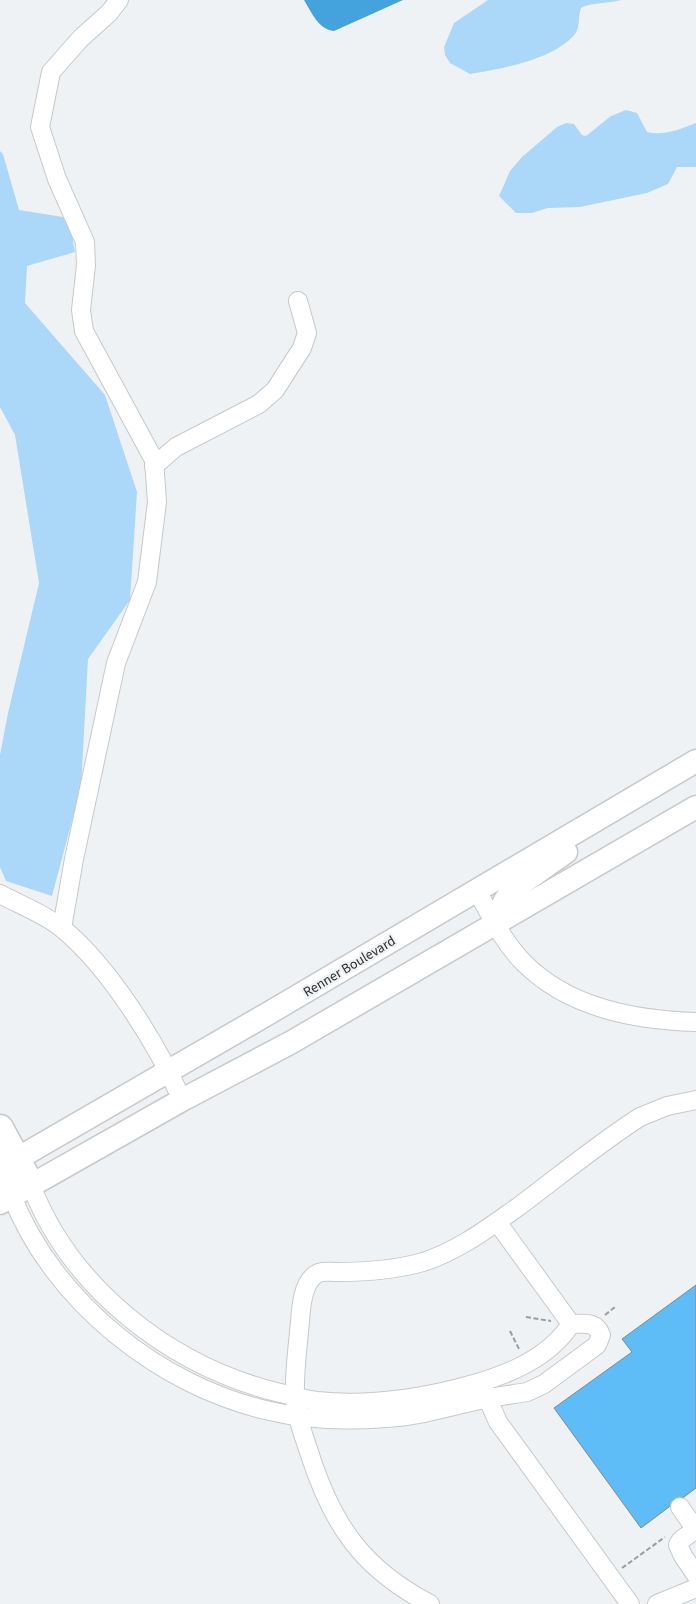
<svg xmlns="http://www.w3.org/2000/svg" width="696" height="1604" font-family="'Source Sans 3',sans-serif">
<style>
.green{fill:#abd8f8}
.water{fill:#44a3dd}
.building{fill:#5ebcf6;stroke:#86898b}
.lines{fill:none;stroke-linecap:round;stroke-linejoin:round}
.minor-casing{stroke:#c6c9cb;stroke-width:20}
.major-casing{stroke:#c6c9cb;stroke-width:25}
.highway-casing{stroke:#c6c9cb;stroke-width:29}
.path{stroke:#9b9d9f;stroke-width:2;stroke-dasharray:5 2.5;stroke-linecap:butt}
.minor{stroke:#fff;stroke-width:18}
.major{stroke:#fff;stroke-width:22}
.highway{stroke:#fff;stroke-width:26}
.labels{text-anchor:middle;stroke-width:4.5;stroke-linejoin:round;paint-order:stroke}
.street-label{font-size:14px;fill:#2c2d2e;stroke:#eff2f4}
</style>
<rect width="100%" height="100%" fill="#eff2f4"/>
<g class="green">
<path d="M 488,0 L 621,0 C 607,4 592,2 581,8 C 578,16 580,28 575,34 C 554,60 500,69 470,74 L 450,63 L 445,55 L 444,47 L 454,23 Z"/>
<path d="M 626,110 L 637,113 L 647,132 C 664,136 681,129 696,123 L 696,167 L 677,167 L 668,184 L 647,193 L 580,207 L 548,208 L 532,213 L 516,213 L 499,196 L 510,171 L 522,157 L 557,127 L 566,123 L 574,124 L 582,135 L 586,136 L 611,116 Z"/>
<path d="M 0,151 L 3,154 L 19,210 L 63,217 L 71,229 L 75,252 L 27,266 L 25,303 L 105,395 L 137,492 L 130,600 L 88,659 L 81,787 L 52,896 L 6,881 L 0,867 L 0,755 L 8,713 L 39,583 L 15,435 L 0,407 Z"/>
</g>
<path class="water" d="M 304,0 L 403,0 L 334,31 C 318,29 312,13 304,0 Z"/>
<path class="building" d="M 696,1285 L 696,1488 L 684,1497 L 674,1499 L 669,1507 L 641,1528 L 554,1408 L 632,1352 L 622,1339 Z"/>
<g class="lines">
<defs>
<g id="minor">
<path d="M 154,466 L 176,447 L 259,404 L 275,390 L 302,348 L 307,333 L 298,301"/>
<path d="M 476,889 C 490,914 503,942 524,963 C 569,1008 634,1020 696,1022"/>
<path d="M 0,894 C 20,905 45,914 63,929 C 110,968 157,1044 182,1100"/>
<path d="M 62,928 L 74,859 L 116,663 L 147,582 L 157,502 L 154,460 L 84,331 L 81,310 L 86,265 L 85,242 L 57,179 L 40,127 L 51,72 L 81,38 L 109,13 L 119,0"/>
<path d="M 31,1185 C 71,1289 170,1365 276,1392 C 289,1395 303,1399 317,1401 C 366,1406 412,1400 459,1388 C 500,1378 547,1361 571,1324"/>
<path d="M 12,1196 C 53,1301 160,1387 270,1411 C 307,1420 348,1421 386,1418 C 415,1417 443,1408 471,1402 C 490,1397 509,1395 527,1392 L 544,1384 L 597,1345 L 601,1335 C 596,1321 584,1324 571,1324"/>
<path d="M 497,1222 L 571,1324"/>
<path d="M 483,1388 L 498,1422 L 630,1604"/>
<path d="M 680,1507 L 696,1530"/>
<path d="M 696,1529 L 681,1540 L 678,1545 L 683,1556 L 696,1575"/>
<path d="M 430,1604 C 363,1569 333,1526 310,1455 C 304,1436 296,1417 295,1397 C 294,1376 297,1353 299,1332 C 301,1316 300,1286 315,1275 C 321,1270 329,1272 337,1272 C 366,1272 395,1270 423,1262 C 458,1251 488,1228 518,1207 C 558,1177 598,1144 640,1117 L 667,1106 L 696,1100"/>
<path d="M 657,1604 L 696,1588"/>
</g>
<g id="major">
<path d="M 496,924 L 504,902 L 512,890 L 566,852"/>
<path d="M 3,1167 L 269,1013 L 696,761"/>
<path d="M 0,1203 L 182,1100 L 290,1043 L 696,807"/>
</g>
<g id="highway">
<path d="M 0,1128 L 31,1185"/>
<path d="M 0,1174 L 12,1196"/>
</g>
</defs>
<use href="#minor" class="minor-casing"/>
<use href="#major" class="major-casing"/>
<use href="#highway" class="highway-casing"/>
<g class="path">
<path d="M 605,1315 L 615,1307"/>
<path d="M 526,1317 L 551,1321"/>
<path d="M 510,1331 L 519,1349"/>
<path d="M 622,1568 L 665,1537"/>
</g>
<use href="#minor" class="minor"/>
<use href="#major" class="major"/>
<use href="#highway" class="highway"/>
</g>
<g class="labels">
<g class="street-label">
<text transform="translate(349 966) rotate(-31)" y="5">Renner Boulevard</text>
</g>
</g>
</svg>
